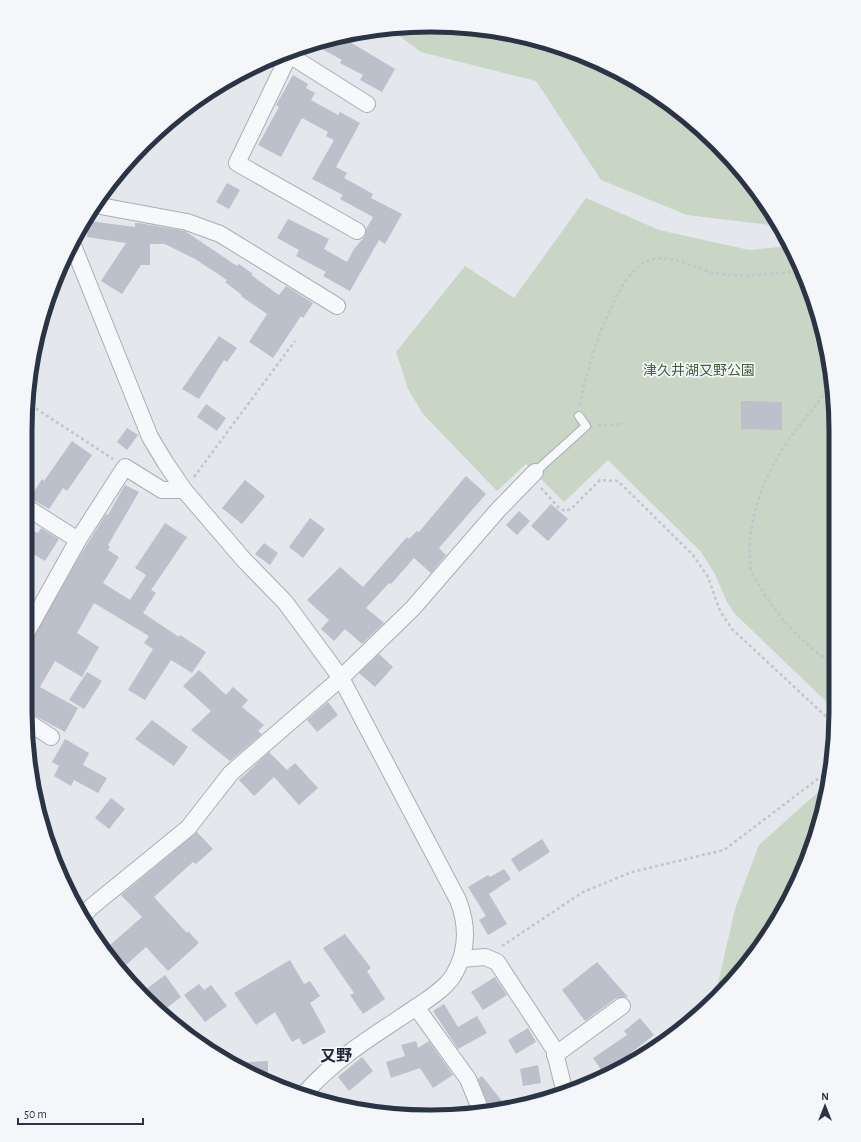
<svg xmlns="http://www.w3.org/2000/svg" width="861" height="1142" font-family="'Alegreya Sans','Noto Sans JP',sans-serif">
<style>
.green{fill:#c9d6c5}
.building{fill:#bbc0ca}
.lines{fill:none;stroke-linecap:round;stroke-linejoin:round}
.lane-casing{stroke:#a9aeb7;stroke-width:10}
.street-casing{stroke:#a9aeb7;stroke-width:18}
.path{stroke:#c2c5cb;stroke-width:2.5;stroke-dasharray:3 3;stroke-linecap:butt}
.lane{stroke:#f7f8fa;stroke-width:8}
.street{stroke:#f7f8fa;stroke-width:16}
.labels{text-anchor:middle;stroke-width:3.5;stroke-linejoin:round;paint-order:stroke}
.park-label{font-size:14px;fill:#3f6138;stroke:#f4f6f9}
.quarter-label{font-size:16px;font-weight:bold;fill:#1d2536;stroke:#f4f6f9}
.rim{fill:none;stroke:#2b3445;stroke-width:5}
</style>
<rect width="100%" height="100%" fill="#e4e7ec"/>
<g class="green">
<path d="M 430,25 L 509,33 L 585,56 L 656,93 L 717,144 L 768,205 L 778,226 L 687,215 L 601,180 L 536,81 L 421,52 L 390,29 Z"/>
<path d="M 586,198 L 659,230 L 749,250 L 779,247 L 789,249 L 814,300 L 833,378 L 833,708 L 735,614 L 727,602 L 715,574 L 701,552 L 608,460 L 564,502 L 526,464 L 497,491 L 423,414 L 408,389 L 396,352 L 465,266 L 514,298 Z"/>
<path d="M 827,787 L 814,842 L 782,914 L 714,1001 L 735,909 L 759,845 L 818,792 Z"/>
</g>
<g class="building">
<path d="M 340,36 L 395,69 L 382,92 L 360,80 L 363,75 L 340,63 L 342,60 L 313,44 Z"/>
<path d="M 293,75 L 308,84 L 306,88 L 315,93 L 311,100 L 338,115 L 340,112 L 360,123 L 336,167 L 347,173 L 344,178 L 373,194 L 371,198 L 402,214 L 385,244 L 379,240 L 350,291 L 323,276 L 326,272 L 296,256 L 299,250 L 277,238 L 288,219 L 329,239 L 324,249 L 347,262 L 354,249 L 365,236 L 366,229 L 373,217 L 340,199 L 343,195 L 312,179 L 334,140 L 326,136 L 328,132 L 302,118 L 281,157 L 258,145 L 279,107 L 276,105 Z"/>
<path d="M 227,183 L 240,190 L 229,209 L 216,202 Z"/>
<path d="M 89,221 L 135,227 L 135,223 L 139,223 L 185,231 L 237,266 L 239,264 L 253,274 L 251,275 L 279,295 L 286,286 L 313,303 L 303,318 L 301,316 L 273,358 L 249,342 L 267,314 L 241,296 L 242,295 L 225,282 L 227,280 L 195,259 L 165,244 L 150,244 L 150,265 L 141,265 L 122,294 L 101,281 L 126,243 L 87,237 Z"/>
<path d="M 219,336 L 237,348 L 227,362 L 224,360 L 199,399 L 182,389 Z"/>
<path d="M 741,401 L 782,402 L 782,430 L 741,429 Z"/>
<path d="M 206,404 L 226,418 L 217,431 L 197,417 Z"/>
<path d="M 127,428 L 138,435 L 127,450 L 117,442 Z"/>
<path d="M 72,441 L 92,455 L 67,491 L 63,488 L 49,509 L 30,498 L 42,479 L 44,481 Z"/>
<path d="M 466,476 L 486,494 L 439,548 L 446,555 L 431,573 L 414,558 L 391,584 L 389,583 L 366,608 L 384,623 L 362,644 L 345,629 L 334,641 L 321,629 L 329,620 L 307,600 L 340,567 L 363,587 L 407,537 L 409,539 L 417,531 L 419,532 Z"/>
<path d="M 245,480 L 265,496 L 242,524 L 222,508 Z"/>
<path d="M 125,485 L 139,492 L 108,545 L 110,547 L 108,550 L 119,557 L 103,583 L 130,600 L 146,575 L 135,568 L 165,523 L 187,537 L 151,590 L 156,593 L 143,613 L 179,637 L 180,635 L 206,652 L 192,673 L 171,660 L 145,700 L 128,690 L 153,649 L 144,643 L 149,636 L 94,603 L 77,633 L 99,647 L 82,677 L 55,661 L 40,687 L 78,708 L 65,732 L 28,712 L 34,701 L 25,696 L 25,652 L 76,562 L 106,514 L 108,515 Z"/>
<path d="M 551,504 L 568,519 L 548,541 L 531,526 Z"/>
<path d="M 519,511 L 530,521 L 517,535 L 506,525 Z"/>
<path d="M 310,518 L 325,529 L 303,558 L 289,547 Z"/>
<path d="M 26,527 L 38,533 L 41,528 L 59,539 L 45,561 L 25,549 Z"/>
<path d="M 264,543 L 278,553 L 270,565 L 255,554 Z"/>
<path d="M 379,654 L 393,667 L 375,687 L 359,673 Z"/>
<path d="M 199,670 L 226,695 L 233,687 L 248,700 L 242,707 L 264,725 L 258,731 L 262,734 L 230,761 L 191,730 L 211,711 L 183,686 Z"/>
<path d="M 87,672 L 102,681 L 84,709 L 69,700 Z"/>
<path d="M 328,702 L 338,715 L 317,732 L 307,720 Z"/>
<path d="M 152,720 L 188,747 L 174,766 L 135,739 Z"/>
<path d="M 65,739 L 89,753 L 83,765 L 107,778 L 98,793 L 74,780 L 71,786 L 54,776 L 59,766 L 52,762 Z"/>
<path d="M 269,752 L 287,770 L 295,763 L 318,788 L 299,805 L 274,777 L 254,796 L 239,780 Z"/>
<path d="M 111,798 L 125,809 L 109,829 L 95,818 Z"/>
<path d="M 197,832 L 213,849 L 196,864 L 193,862 L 154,897 L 187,933 L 188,931 L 199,943 L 168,971 L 146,947 L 126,965 L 109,946 L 142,917 L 121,895 Z"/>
<path d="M 542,839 L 550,852 L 519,872 L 511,859 Z"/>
<path d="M 504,869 L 511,879 L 489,894 L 507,924 L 488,935 L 479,920 L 486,916 L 468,887 L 488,875 L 490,877 Z"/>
<path d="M 345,934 L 371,968 L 367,971 L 385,999 L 363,1014 L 350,995 L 354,993 L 323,948 Z"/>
<path d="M 290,960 L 304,984 L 310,981 L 320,996 L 310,1003 L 326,1032 L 303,1045 L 299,1038 L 292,1042 L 275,1012 L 256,1025 L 234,993 Z"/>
<path d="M 597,962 L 628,997 L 616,998 L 585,1021 L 562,990 Z"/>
<path d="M 165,975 L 181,997 L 160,1013 L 140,994 Z"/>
<path d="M 495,977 L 507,995 L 483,1010 L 471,992 Z"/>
<path d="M 199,984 L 204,990 L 211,985 L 227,1006 L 205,1022 L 184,995 Z"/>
<path d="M 444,1004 L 458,1027 L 477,1016 L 487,1033 L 458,1049 L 433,1011 Z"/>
<path d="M 640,1018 L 654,1035 L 623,1059 L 625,1064 L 604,1074 L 593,1058 L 627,1035 L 624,1031 Z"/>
<path d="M 528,1028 L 536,1042 L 516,1054 L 508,1040 Z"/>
<path d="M 416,1041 L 418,1048 L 429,1041 L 453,1075 L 433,1088 L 420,1068 L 391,1078 L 386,1062 L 405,1056 L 401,1045 Z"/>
<path d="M 362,1057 L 373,1071 L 349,1091 L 338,1077 Z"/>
<path d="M 268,1061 L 268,1081 L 251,1075 L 232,1063 Z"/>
<path d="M 538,1065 L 541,1083 L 523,1086 L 520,1069 Z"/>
<path d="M 482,1076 L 506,1106 L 490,1110 L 478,1079 Z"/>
</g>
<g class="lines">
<defs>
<path id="lane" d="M 535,472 L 586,426 L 579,416"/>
<g id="street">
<path d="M 286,53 L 367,104"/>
<path d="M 289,55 L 237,163 L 357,231"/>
<path d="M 95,205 L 187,222 L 220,234 L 337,306"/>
<path d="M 72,243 L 150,437 L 165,462 L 184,490 L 244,560 L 285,602 L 341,678 L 458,900 C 468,926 468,952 453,976 C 444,991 417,1006 403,1016 C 368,1039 333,1061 305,1093"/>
<path d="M 26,507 L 78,540"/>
<path d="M 25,635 L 78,540 L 125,467 L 162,490 L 184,490"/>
<path d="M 26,721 L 51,737"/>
<path d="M 82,918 L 90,908 L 188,828 L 231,773 L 341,678 L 413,608 L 498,510 L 535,472"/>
<path d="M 462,959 L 485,957 L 497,962 L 554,1049 L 565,1093"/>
<path d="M 416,1007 L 468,1079 L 481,1111"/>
<path d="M 555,1055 L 622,1006"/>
</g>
</defs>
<use href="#lane" class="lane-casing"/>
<use href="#street" class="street-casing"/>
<g class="path">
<path d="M 26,402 L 113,459"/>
<path d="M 580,405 C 585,373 616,263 654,259 C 676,256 694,268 715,273 C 742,279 773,273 800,271"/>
<path d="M 598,425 L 623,424"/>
<path d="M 194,477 L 295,341"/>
<path d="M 541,488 L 559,508 L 565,511 L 571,509 L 600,480 L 618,481 L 693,555 L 708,577 L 720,611 L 732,629 L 833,723"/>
<path d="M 833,664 C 800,641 779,619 759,585 C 756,580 751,574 751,569 C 745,533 759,489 777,458 C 793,431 815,408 833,382"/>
<path d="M 502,946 L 583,892 L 632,872 L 724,850 L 831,769"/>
</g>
<use href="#lane" class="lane"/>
<use href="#street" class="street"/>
</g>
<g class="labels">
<g class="park-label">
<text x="699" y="375">津久井湖又野公園</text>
</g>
<g class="quarter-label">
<text x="336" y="1061">又野</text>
</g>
</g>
<path d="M0 0H861V1142H0ZM430 32H431A398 398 0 0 1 829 430V712A398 398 0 0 1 431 1110H430A398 398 0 0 1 32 712V430A398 398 0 0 1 430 32Z" fill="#f4f6f9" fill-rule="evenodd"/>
<path class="rim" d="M430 32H431A398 398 0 0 1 829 430V712A398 398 0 0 1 431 1110H430A398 398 0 0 1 32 712V430A398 398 0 0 1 430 32Z"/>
<g transform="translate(825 1106)" stroke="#f4f6f9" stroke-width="3" paint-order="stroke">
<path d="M0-3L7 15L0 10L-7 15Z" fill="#2b3445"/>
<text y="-6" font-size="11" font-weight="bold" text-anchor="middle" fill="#2b3445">N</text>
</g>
<path d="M18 1118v6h125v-6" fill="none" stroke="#2b3445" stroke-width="2"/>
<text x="24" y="1118" font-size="12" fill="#2b3445" stroke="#f4f6f9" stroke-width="3" paint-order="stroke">50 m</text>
</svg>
